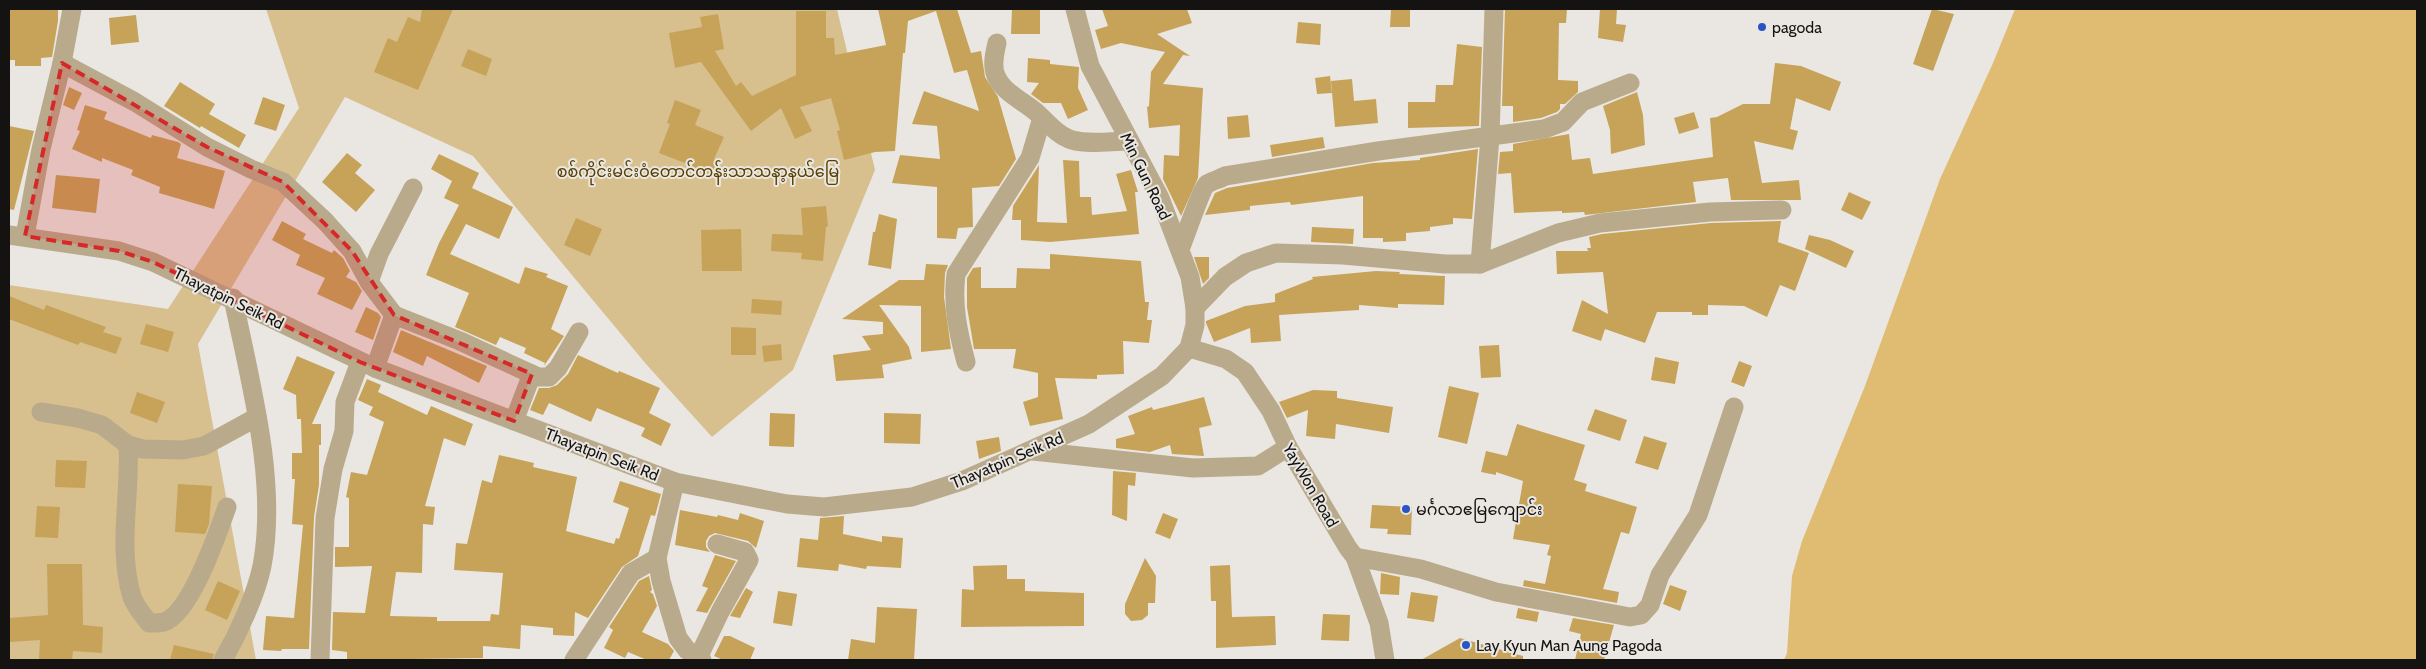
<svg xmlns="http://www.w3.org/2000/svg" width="2426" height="669" font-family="Cabin,'Noto Sans Myanmar',sans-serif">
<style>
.green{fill:#d7bf8e}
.water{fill:#dfbc72}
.building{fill:#c6a359}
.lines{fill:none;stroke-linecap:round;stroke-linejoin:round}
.minor{stroke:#b9aa8b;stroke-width:19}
.marked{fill:#d62828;fill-opacity:0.2;stroke:#d62828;stroke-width:4;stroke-dasharray:10 6;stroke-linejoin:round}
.poi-dot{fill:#2a54c3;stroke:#eae7e2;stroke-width:2}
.labels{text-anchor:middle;stroke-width:4;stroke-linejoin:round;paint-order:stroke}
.poi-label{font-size:16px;fill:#141311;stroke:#eae7e2;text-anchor:start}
.park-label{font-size:16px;fill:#574000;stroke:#eae7e2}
.street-label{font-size:16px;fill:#141311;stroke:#eae7e2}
</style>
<rect width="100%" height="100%" fill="#eae7e2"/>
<path class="green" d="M 266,9 L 837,9 L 875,170 L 793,370 L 712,437 L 646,364 L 473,156 L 345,97 L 198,344 L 256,660 L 9,660 L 9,285 L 168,309 L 299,108 Z"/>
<path class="water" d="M 2015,9 L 2417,9 L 2417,660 L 1784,660 L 1787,653 L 1792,576 L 1802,541 L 1865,386 L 1940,179 L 1993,63 Z"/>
<g class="building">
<path d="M 9,9 L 58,9 L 58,21 L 52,57 L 41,58 L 41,66 L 15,66 L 15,60 L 9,60 Z"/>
<path d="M 422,9 L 453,9 L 418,90 L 374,72 L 388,38 L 397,42 L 408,17 L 420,22 Z"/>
<path d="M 878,9 L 957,9 L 971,53 L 981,51 L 985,77 L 998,97 L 1016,159 L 999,186 L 972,188 L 973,227 L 958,228 L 956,239 L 937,238 L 937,187 L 892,183 L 900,155 L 940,159 L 937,126 L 912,124 L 924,91 L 979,111 L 967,70 L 954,73 L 936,11 L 908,21 L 905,53 L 903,53 L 895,151 L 875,152 L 844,160 L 837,131 L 840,130 L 831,98 L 800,107 L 812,131 L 795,139 L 781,108 L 751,131 L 701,62 L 675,68 L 669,33 L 702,27 L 700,17 L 718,14 L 724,49 L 715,51 L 736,86 L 741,82 L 752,96 L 796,75 L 796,11 L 826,11 L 826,38 L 834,38 L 835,55 L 886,45 Z"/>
<path d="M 1012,9 L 1040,9 L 1040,34 L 1011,34 Z"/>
<path d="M 1102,9 L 1187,9 L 1192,23 L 1157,34 L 1190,56 L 1183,55 L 1163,84 L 1203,88 L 1198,178 L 1181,216 L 1163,179 L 1164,155 L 1179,156 L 1180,125 L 1149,128 L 1147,107 L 1149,106 L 1151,72 L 1165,52 L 1121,43 L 1101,49 L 1095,30 L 1108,26 Z"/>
<path d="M 1391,9 L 1410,9 L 1410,27 L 1390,27 Z"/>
<path d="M 1505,9 L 1567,9 L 1566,23 L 1559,23 L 1558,80 L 1578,81 L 1578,92 L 1565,104 L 1560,104 L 1560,109 L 1557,112 L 1541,118 L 1513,122 L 1513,106 L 1502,106 Z"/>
<path d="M 1600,9 L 1617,9 L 1616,24 L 1626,25 L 1623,42 L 1598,38 Z"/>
<path d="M 1932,9 L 1954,14 L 1933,71 L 1913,64 Z"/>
<path d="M 136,15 L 139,42 L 111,45 L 109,18 Z"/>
<path d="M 1298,22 L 1321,24 L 1320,45 L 1296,43 Z"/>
<path d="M 1457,44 L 1482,47 L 1479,126 L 1408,128 L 1408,102 L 1435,102 L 1436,85 L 1453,85 Z"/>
<path d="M 468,49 L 492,59 L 486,76 L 461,66 Z"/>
<path d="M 1028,58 L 1050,60 L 1050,64 L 1079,67 L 1078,88 L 1088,110 L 1068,119 L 1061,103 L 1043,103 L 1031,94 L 1039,83 L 1027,82 Z"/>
<path d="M 1775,63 L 1801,66 L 1841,82 L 1830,111 L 1796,98 L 1790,129 L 1798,131 L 1793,150 L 1754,141 L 1762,183 L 1799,180 L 1801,200 L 1731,200 L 1728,178 L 1693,182 L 1696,202 L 1585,215 L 1584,212 L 1562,213 L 1562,211 L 1514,213 L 1511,173 L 1498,174 L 1500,152 L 1513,151 L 1513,144 L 1569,134 L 1572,160 L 1590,158 L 1593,174 L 1713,157 L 1710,118 L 1717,117 L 1743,104 L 1770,104 Z"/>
<path d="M 1330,76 L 1332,93 L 1317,94 L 1315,78 Z"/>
<path d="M 1352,79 L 1354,101 L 1376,99 L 1378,123 L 1335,127 L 1331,81 Z"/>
<path d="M 180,82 L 215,104 L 209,114 L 246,135 L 239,148 L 201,126 L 200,128 L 164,106 Z"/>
<path d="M 69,87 L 82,93 L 74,110 L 63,105 Z"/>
<path d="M 1637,92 L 1643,115 L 1645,145 L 1611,154 L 1610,130 L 1603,106 Z"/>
<path d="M 263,97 L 285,105 L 276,131 L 254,124 Z"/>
<path d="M 675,100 L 701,110 L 695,125 L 724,137 L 714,159 L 720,162 L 713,177 L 690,167 L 690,165 L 659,153 L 670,124 L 667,123 Z"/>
<path d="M 85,105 L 107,112 L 104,119 L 151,138 L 152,135 L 178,142 L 181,144 L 177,158 L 225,171 L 214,209 L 159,193 L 160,187 L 131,175 L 133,170 L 102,158 L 102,162 L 72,149 L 80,131 L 77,130 Z"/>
<path d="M 1694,112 L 1699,128 L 1679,134 L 1674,118 Z"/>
<path d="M 1248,115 L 1250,137 L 1228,139 L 1227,117 Z"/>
<path d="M 9,126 L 34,131 L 14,210 L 9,209 Z"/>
<path d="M 1323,137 L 1325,148 L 1272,157 L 1270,145 Z"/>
<path d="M 1478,149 L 1472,219 L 1453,218 L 1453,224 L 1430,227 L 1430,231 L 1406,233 L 1406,241 L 1383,242 L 1383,238 L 1363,238 L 1363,196 L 1291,205 L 1290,202 L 1250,206 L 1250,210 L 1205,215 L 1215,193 L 1227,188 L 1373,163 L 1420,160 L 1420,158 Z"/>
<path d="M 347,153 L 362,165 L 355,173 L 375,190 L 356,212 L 322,182 Z"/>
<path d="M 439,154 L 479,173 L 472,188 L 513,207 L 499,239 L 466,224 L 450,254 L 519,284 L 525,267 L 548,274 L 546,277 L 568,286 L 551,329 L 564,336 L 544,366 L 545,363 L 524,353 L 526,348 L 500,337 L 496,345 L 455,327 L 469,293 L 426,275 L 439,243 L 459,205 L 444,198 L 452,181 L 431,169 Z"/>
<path d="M 1063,160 L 1079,161 L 1080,197 L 1091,197 L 1092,215 L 1127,211 L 1116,174 L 1131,170 L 1138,192 L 1135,192 L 1139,234 L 1050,242 L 1021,240 L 1021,220 L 1012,220 L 1013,206 L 1039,165 L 1037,222 L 1067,223 Z"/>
<path d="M 56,175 L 100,179 L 96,213 L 52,208 Z"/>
<path d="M 1849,192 L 1871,202 L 1862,220 L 1841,210 Z"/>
<path d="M 826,206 L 828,226 L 826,227 L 823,261 L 801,259 L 802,253 L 771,251 L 772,234 L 803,235 L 801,208 Z"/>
<path d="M 879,214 L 897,219 L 891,269 L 868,265 L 873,232 L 875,232 Z"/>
<path d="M 576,218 L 602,229 L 590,256 L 564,245 Z"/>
<path d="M 282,221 L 306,234 L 303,239 L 332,253 L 334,250 L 343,258 L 350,271 L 346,277 L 356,282 L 362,291 L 352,310 L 317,294 L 325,278 L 296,265 L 300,255 L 272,240 Z"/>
<path d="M 1781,221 L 1778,242 L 1809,253 L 1795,291 L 1780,285 L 1767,317 L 1744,306 L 1708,305 L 1708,315 L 1692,315 L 1692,312 L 1657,312 L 1645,343 L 1605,329 L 1601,341 L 1572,331 L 1582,300 L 1608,314 L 1603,272 L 1557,274 L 1556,251 L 1588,251 L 1587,248 L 1591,248 L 1589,237 L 1602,234 L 1711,223 Z"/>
<path d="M 1312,227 L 1354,229 L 1353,244 L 1311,242 Z"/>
<path d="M 741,229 L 742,271 L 702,271 L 701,230 Z"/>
<path d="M 1809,235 L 1830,240 L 1854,251 L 1846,268 L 1805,249 Z"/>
<path d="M 1050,254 L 1141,261 L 1145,302 L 1149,302 L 1147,320 L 1152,320 L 1149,343 L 1123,341 L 1124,374 L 1097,375 L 1097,379 L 1055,378 L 1063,419 L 1030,426 L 1023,402 L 1038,397 L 1038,373 L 1013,368 L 1016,349 L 974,349 L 967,307 L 967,278 L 973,268 L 981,267 L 981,288 L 1016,288 L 1017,268 L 1050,269 Z"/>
<path d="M 1194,257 L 1209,257 L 1209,278 L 1203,284 Z"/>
<path d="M 926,264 L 948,265 L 945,273 L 944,297 L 951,349 L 921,352 L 921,306 L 879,305 L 909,347 L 912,359 L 882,365 L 884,378 L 836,381 L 833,355 L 871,350 L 862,336 L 883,334 L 883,322 L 842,319 L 899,280 L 924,280 Z"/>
<path d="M 1376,271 L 1400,272 L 1399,274 L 1445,276 L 1444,305 L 1398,304 L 1398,308 L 1359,305 L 1359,310 L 1279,315 L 1281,341 L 1251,343 L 1250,328 L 1214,342 L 1206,323 L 1206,321 L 1245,306 L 1275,302 L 1275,294 L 1313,279 L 1312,277 Z"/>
<path d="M 9,296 L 44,310 L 46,305 L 106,327 L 103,332 L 122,338 L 116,354 L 80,342 L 78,345 L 9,319 Z"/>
<path d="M 752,299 L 782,301 L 781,315 L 751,313 Z"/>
<path d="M 366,307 L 378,313 L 381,317 L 373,340 L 355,332 Z"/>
<path d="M 146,324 L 174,332 L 168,352 L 140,344 Z"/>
<path d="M 731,327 L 756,328 L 756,355 L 731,355 Z"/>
<path d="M 401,330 L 487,366 L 479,383 L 427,356 L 423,366 L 393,352 Z"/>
<path d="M 781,344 L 782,360 L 764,362 L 762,346 Z"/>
<path d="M 1499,345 L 1501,377 L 1481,378 L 1479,346 Z"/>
<path d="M 578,355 L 618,373 L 619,371 L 660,388 L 649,413 L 671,424 L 661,446 L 641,436 L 645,428 L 597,408 L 591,422 L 549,403 L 543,415 L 530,410 L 539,388 L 549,388 L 557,385 L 568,374 Z"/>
<path d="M 297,356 L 335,372 L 312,424 L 321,424 L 321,445 L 319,445 L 319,485 L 314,517 L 309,649 L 282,649 L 281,651 L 263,650 L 266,616 L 294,618 L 303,525 L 292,524 L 295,479 L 292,479 L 292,453 L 302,453 L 301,419 L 297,419 L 296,395 L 283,389 Z"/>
<path d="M 1655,357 L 1679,362 L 1675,384 L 1651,380 Z"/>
<path d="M 1739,361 L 1752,366 L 1744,387 L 1731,382 Z"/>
<path d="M 367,379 L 381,385 L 378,392 L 427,415 L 431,406 L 473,424 L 465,446 L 444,438 L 425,506 L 435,507 L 433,525 L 423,524 L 422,573 L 396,572 L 390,616 L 437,617 L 437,621 L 490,621 L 491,614 L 499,615 L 503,573 L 454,570 L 456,543 L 467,544 L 482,480 L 492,483 L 499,455 L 534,463 L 533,467 L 577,477 L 566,531 L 614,544 L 616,538 L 619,539 L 629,508 L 613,502 L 620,481 L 661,494 L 655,516 L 651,515 L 638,556 L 622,567 L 588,618 L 575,612 L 574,636 L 553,635 L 553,628 L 521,625 L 520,649 L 483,646 L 483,658 L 347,660 L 347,652 L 332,650 L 333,612 L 365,613 L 372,566 L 335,567 L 335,547 L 349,547 L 349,498 L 346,497 L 351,472 L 367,475 L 384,422 L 369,415 L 373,407 L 358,400 Z"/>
<path d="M 1449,386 L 1479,393 L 1467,444 L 1438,437 Z"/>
<path d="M 1313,390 L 1337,391 L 1337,398 L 1393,407 L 1389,433 L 1336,424 L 1335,439 L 1306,436 L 1308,410 L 1287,418 L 1279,402 Z"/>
<path d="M 137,392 L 165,402 L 157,423 L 130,413 Z"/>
<path d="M 1204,397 L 1212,425 L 1199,428 L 1204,456 L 1172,454 L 1170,445 L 1150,452 L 1116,448 L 1116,439 L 1135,434 L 1128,416 L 1152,407 L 1153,410 Z"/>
<path d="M 1595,409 L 1627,420 L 1620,441 L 1587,430 Z"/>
<path d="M 770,413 L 795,414 L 794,447 L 769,446 Z"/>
<path d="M 884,413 L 921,414 L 920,444 L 884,443 Z"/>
<path d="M 1517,424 L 1585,445 L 1574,480 L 1587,484 L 1585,491 L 1637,507 L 1629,534 L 1621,532 L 1603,589 L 1619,592 L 1617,603 L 1523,586 L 1524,580 L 1545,584 L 1551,556 L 1547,555 L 1550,545 L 1513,539 L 1523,481 L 1496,472 L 1496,475 L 1481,472 L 1486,451 L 1507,456 Z"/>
<path d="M 1644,436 L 1667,443 L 1658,470 L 1635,463 Z"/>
<path d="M 999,437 L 1001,451 L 979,459 L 976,441 Z"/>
<path d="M 56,460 L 87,461 L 85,488 L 55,487 Z"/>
<path d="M 1113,471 L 1136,473 L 1135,486 L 1128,485 L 1127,521 L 1112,515 Z"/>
<path d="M 178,484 L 212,486 L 209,524 L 205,534 L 175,532 Z"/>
<path d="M 1372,505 L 1412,507 L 1411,535 L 1387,534 L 1388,529 L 1370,528 Z"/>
<path d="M 37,506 L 60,507 L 58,538 L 35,537 Z"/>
<path d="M 680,510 L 717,517 L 718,515 L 738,520 L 740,513 L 764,521 L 756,548 L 748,541 L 715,533 L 709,536 L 706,541 L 706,547 L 710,552 L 675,545 Z"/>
<path d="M 1163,513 L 1178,519 L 1170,539 L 1155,533 Z"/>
<path d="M 844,516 L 843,534 L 882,542 L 882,536 L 903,538 L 901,568 L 867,566 L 866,569 L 839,564 L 838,571 L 797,567 L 800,538 L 818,540 L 820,518 Z"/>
<path d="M 715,555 L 736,561 L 707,613 L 696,611 L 708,588 L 702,586 Z"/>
<path d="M 1145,558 L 1156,576 L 1155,603 L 1148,603 L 1148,615 L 1142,620 L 1131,621 L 1125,614 L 1125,604 Z"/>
<path d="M 47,564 L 82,564 L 83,625 L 103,627 L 102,653 L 73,651 L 72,660 L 39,660 L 40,640 L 9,642 L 9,618 L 48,615 Z"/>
<path d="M 1007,565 L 1007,579 L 1025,579 L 1025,591 L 1084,593 L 1084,626 L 961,627 L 962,589 L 974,590 L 973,566 Z"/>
<path d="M 1230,565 L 1232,617 L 1275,616 L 1276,645 L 1216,648 L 1216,601 L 1211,601 L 1210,566 Z"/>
<path d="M 1381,573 L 1400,577 L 1399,595 L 1380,594 Z"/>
<path d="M 649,576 L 652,590 L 650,592 L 653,594 L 657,606 L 642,632 L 668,644 L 674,651 L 669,660 L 647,660 L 628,652 L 625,658 L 604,648 L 613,630 L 609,627 L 639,581 Z"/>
<path d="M 218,581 L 240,591 L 227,620 L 205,610 Z"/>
<path d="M 1670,585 L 1687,591 L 1680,611 L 1663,604 Z"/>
<path d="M 746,588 L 753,592 L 740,618 L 730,616 Z"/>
<path d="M 778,591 L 797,594 L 792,626 L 773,623 Z"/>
<path d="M 1411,592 L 1438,596 L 1434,622 L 1407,618 Z"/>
<path d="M 877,607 L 917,609 L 914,660 L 848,660 L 851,639 L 875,643 Z"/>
<path d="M 1518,608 L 1539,612 L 1537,622 L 1516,618 Z"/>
<path d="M 1323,614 L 1350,615 L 1349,641 L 1321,640 Z"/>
<path d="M 1573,618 L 1614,625 L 1604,660 L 1575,660 L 1581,634 L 1569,631 Z"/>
<path d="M 724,636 L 730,636 L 755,648 L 750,660 L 723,660 L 714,656 Z"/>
<path d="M 1460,638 L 1523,656 L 1523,660 L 1421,660 Z"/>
<path d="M 174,645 L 214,654 L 212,660 L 170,660 Z"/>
</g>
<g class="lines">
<g class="minor">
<path d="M 997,43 C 995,52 992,63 995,73 C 1001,92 1022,100 1036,112 C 1047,122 1058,136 1072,140 C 1090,145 1111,141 1129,141"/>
<path d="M 62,63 L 135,102 L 207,147 L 251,169 L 283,182 L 325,221 L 352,251 L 369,282 L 394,315 L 375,368"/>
<path d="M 9,235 L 119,251 L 153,262 L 375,368 L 675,482 L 787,504 L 824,507 L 912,497 L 962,481 L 1089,424 L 1162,376 L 1189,348 L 1195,325 L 1195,308 L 1190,277 L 1160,198 L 1090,66 L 1075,9"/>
<path d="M 25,236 L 41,149 L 62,63 L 72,9"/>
<path d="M 1180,249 C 1185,238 1201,189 1207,184 C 1212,181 1220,179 1225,176 L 1378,151 L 1544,129 L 1563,122 L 1582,102 L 1630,83"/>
<path d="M 1480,264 L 1490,137 L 1494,9"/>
<path d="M 369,282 L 379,254 L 413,188"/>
<path d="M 1195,308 L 1225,277 L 1246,263 L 1276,253 L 1343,255 L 1445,264 L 1480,264 L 1558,233 L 1600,223 L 1710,212 L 1782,210"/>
<path d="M 394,315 L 460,341 L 538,377 L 549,377 L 558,368 L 579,332"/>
<path d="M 1189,348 L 1226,359 L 1245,372 L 1271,411 L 1288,447 L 1348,548 L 1355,557 L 1379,623 L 1385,660"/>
<path d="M 966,362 C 958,332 952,305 956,274 L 1030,158 L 1042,118"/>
<path d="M 41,412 L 78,418 L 102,425 L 128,445 L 143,449 L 183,450 L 204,446 L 257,417"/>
<path d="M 514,421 L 532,374"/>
<path d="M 128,445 C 131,495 117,547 132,597 C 135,606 143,615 149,623 C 153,623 160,623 164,622 C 191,613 218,532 227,507"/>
<path d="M 1033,451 L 1193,468 L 1258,466 L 1288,447"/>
<path d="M 675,482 L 657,558 L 661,581 L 678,638 L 687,650 L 702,660"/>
<path d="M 1355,557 L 1421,569 L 1496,592 L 1630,617 L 1641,615 L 1650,605 L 1660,575 L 1698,515 L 1734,407"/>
<path d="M 698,658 L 720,612 L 749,560 L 745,552 L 717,544"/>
<path d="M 223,660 C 238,634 256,595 262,566 C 278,481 250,382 233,298"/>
<path d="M 320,660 L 325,518 L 333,469 L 344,431 L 345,402 L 360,362"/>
<path d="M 574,660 L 631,573 L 657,558"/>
</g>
</g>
<path class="marked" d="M 62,63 L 207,147 L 283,182 L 352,251 L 394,315 L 532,374 L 514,421 L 360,362 L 153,262 L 119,251 L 25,236 Z"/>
<g class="poi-dot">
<circle cx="1762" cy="27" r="5"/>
<circle cx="1406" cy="509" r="5"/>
<circle cx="1466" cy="645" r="5"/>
</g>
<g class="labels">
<g class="poi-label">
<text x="1772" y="33">pagoda</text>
<text x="1416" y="515">မင်္ဂလာဧမြကျောင်း</text>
<text x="1476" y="651">Lay Kyun Man Aung Pagoda</text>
</g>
<g class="park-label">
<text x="698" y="177">စစ်ကိုင်းမင်းဝံတောင်တန်းသာသနာ့နယ်မြေ</text>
</g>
<g class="street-label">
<text transform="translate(1146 176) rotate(64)" y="6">Min Gun Road</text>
<text transform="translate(229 298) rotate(26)" y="6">Thayatpin Seik Rd</text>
<text transform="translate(602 454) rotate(21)" y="6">Thayatpin Seik Rd</text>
<text transform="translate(1007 460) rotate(-23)" y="6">Thayatpin Seik Rd</text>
<text transform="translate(1311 485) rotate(60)" y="6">YayWon Road</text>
</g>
</g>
<rect width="2426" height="669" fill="none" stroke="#141311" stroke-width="20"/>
</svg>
